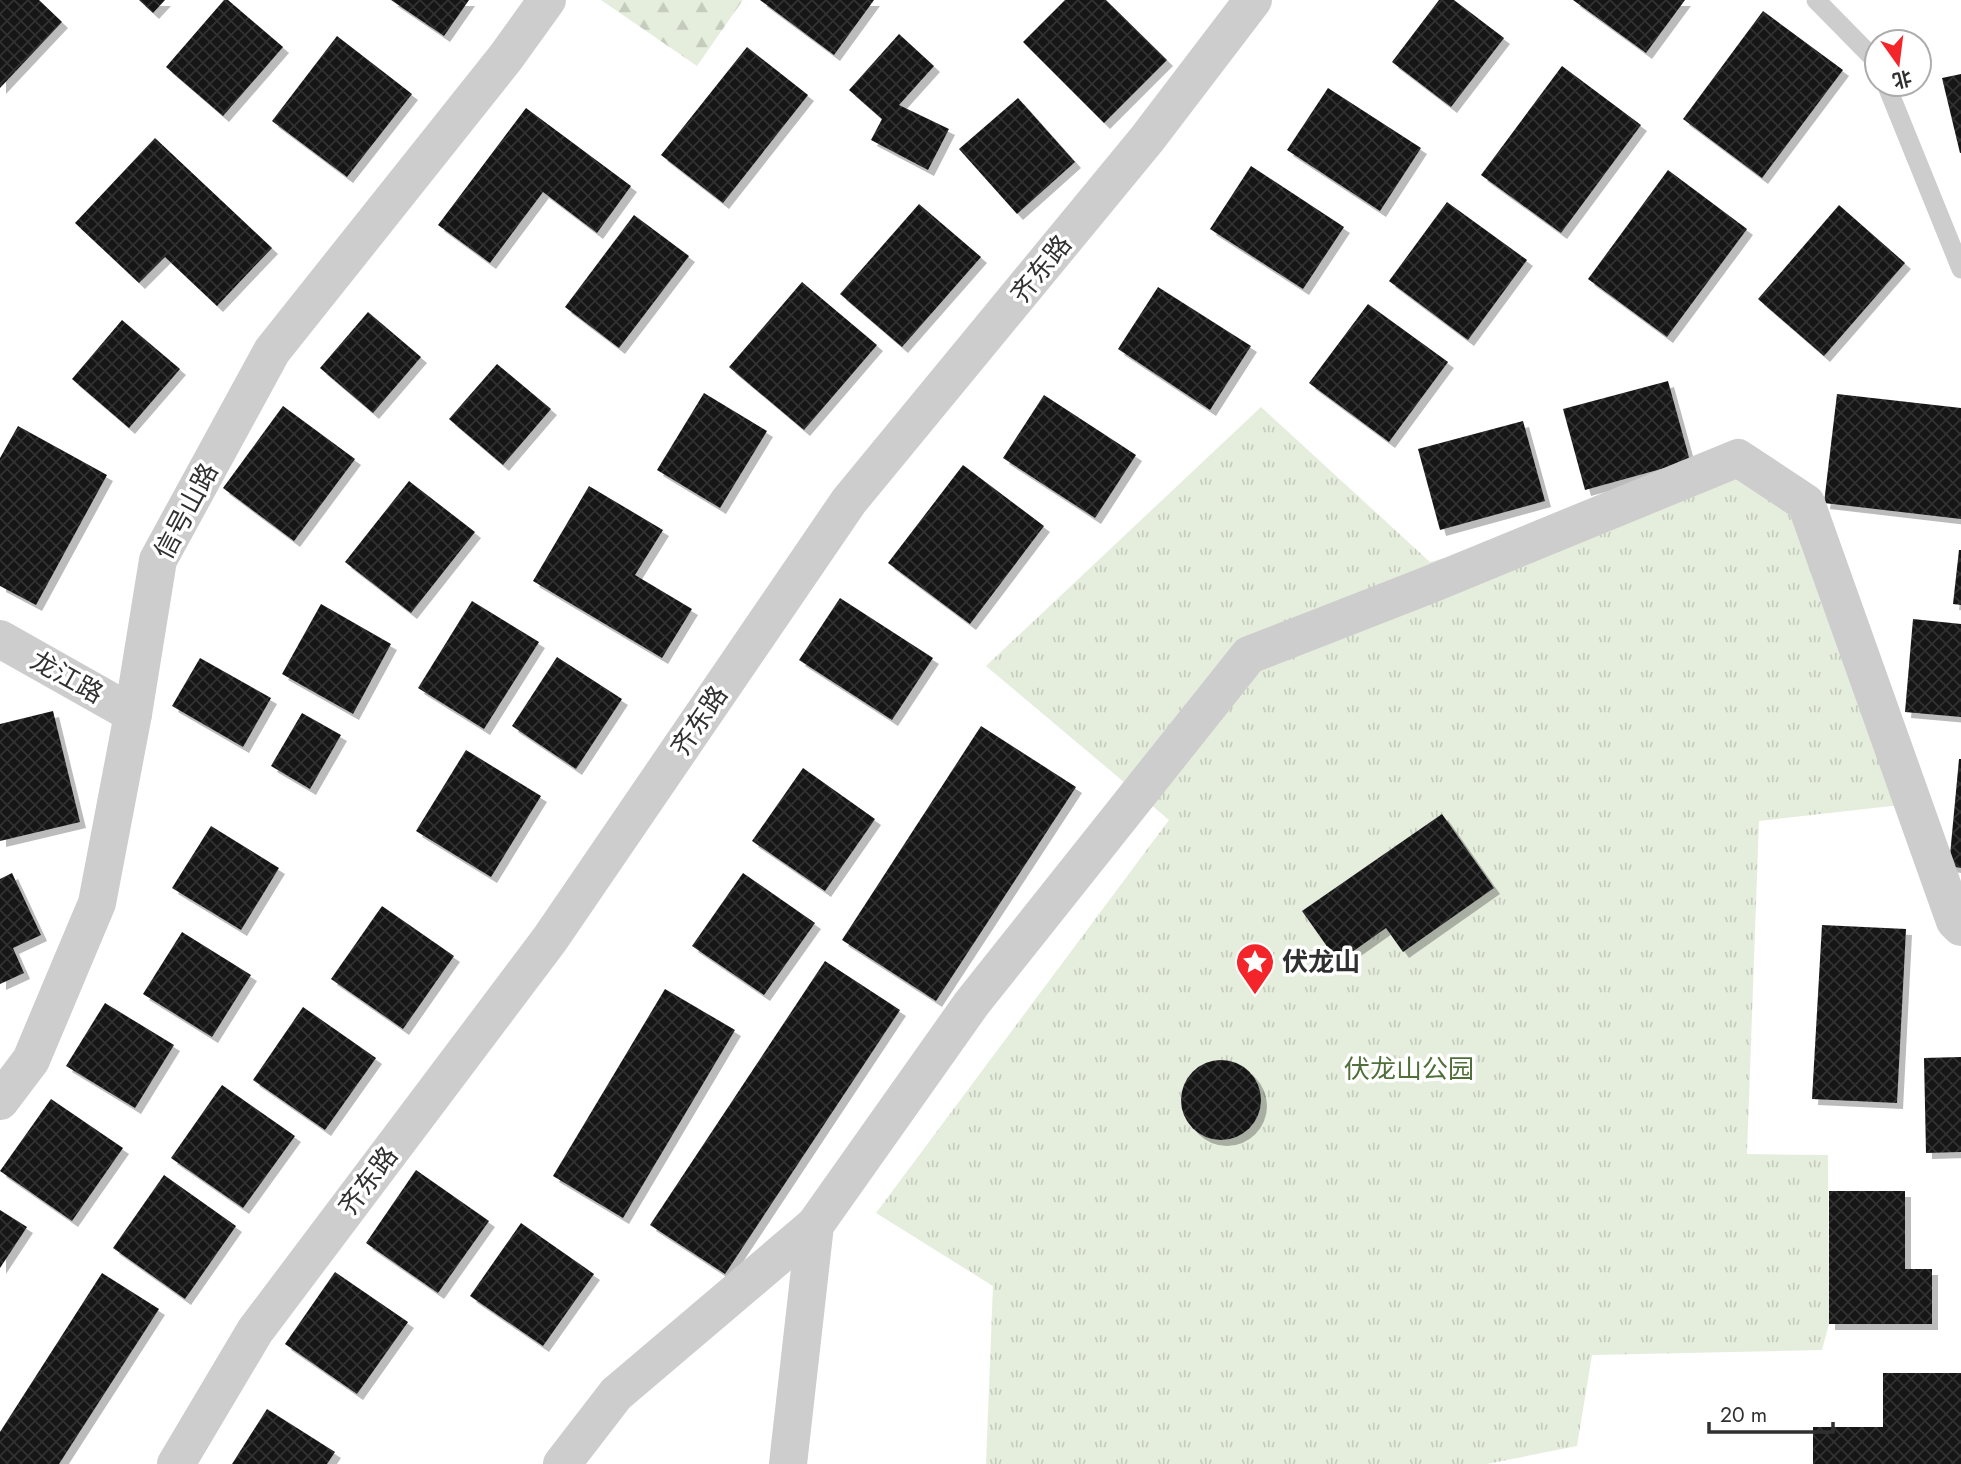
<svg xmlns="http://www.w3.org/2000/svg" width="1961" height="1464" font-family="Jost,'Noto Sans SC',sans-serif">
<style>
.forest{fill:url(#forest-firs)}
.park{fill:url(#park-tufts)}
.building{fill:url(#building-cross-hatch);filter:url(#shadow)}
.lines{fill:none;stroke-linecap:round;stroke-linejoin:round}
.service{stroke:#cdcdcd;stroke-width:19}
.minor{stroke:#cdcdcd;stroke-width:38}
.labels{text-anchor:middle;stroke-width:7;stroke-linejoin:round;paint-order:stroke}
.street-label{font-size:26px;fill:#303030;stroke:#fff}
.poi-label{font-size:26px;font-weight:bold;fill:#303030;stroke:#fff;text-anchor:start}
.park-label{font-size:26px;fill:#507039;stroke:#fff}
</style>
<defs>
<pattern id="forest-firs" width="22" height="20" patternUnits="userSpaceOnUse" patternTransform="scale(1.75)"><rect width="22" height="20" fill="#e5eedd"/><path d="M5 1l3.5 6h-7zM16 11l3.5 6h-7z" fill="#c5ccbe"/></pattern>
<pattern id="park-tufts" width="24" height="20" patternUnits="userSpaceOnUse" patternTransform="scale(1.75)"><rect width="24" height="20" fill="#e5eedd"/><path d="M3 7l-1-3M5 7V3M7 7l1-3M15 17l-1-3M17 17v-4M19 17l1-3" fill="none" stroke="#c5ccbe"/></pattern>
<pattern id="building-cross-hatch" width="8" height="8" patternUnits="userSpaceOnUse" patternTransform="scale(1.75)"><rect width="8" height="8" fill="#171717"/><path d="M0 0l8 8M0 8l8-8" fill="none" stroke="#303030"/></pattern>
<filter id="shadow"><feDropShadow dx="6" dy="6" stdDeviation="0" flood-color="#0004"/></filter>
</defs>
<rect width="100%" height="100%" fill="#fff"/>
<path class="forest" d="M 601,0 L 743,0 L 697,66 Z"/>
<path class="park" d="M 1261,407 L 1430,562 L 1773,466 L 1910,804 L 1759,821 L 1747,1154 L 1828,1155 L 1829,1324 L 1822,1350 L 1592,1355 L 1577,1446 L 1487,1464 L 986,1464 L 993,1286 L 876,1213 L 1169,820 L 986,666 Z"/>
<g class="building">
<path d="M 0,0 L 39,0 L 62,22 L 0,88 Z"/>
<path d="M 139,0 L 165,0 L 153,13 Z"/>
<path d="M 224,0 L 228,0 L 283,47 L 223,116 L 166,67 Z"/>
<path d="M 391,0 L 469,0 L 444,36 Z"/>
<path d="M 760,0 L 874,0 L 834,55 Z"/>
<path d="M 1065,0 L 1106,0 L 1167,60 L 1104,123 L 1023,42 Z"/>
<path d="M 1439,0 L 1454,0 L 1504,38 L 1451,107 L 1392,62 Z"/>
<path d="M 1573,0 L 1685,0 L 1646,53 Z"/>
<path d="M 1763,11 L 1843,70 L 1762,178 L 1683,119 Z"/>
<path d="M 899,34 L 934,66 L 899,105 L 949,129 L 928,170 L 871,140 L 882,119 L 849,90 Z"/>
<path d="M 337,36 L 412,94 L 347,177 L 272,121 Z"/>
<path d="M 747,47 L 808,95 L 723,203 L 661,155 Z"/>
<path d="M 1562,66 L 1641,125 L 1561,233 L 1481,175 Z"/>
<path d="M 1961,74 L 1961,153 L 1960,153 L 1942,78 Z"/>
<path d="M 1328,88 L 1421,148 L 1380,211 L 1287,150 Z"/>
<path d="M 1018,98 L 1075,162 L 1017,214 L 959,149 Z"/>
<path d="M 526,108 L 631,186 L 597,233 L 543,192 L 490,263 L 438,225 Z"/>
<path d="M 155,138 L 272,248 L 217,306 L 165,257 L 139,283 L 75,223 Z"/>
<path d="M 1251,166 L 1344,227 L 1303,289 L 1210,229 Z"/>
<path d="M 1668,170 L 1747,229 L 1667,337 L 1588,279 Z"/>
<path d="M 1447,202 L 1527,260 L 1468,340 L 1389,281 Z"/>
<path d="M 919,204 L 981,257 L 902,347 L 840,294 Z"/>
<path d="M 1839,205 L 1905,263 L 1824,356 L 1758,299 Z"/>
<path d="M 634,215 L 689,256 L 619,348 L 565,307 Z"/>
<path d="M 802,282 L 877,345 L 804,430 L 729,367 Z"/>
<path d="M 1158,287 L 1251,346 L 1210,410 L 1118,349 Z"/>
<path d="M 1368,304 L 1448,362 L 1389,442 L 1309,383 Z"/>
<path d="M 368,312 L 421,357 L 373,413 L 320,368 Z"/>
<path d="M 122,320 L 180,369 L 129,428 L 72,379 Z"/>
<path d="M 497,364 L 551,409 L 503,465 L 449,419 Z"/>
<path d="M 1668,381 L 1690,461 L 1585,490 L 1563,409 Z"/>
<path d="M 704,393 L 767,431 L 720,508 L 657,470 Z"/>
<path d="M 1837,394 L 1961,408 L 1961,519 L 1824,503 Z"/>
<path d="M 1044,395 L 1136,455 L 1095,518 L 1003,458 Z"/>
<path d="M 283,406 L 355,459 L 294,541 L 223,488 Z"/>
<path d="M 1523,421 L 1545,501 L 1440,530 L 1418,449 Z"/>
<path d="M 18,426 L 107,475 L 36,605 L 0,586 L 0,458 Z"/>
<path d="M 963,465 L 1044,526 L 970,624 L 888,563 Z"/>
<path d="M 409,481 L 475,532 L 411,613 L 345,562 Z"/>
<path d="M 589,486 L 663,530 L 635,575 L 692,609 L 662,658 L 533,581 Z"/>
<path d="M 1959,550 L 1961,550 L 1961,605 L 1953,604 Z"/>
<path d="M 840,598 L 933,658 L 892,720 L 799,660 Z"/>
<path d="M 472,601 L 539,642 L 484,729 L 418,688 Z"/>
<path d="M 321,604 L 391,644 L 353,714 L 282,674 Z"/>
<path d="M 1913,619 L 1961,624 L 1961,717 L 1905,712 Z"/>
<path d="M 557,657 L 622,699 L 576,769 L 512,726 Z"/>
<path d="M 200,658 L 271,698 L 243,747 L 172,706 Z"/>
<path d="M 53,711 L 80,822 L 0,841 L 0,724 Z"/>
<path d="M 302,713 L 341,735 L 310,789 L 271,766 Z"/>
<path d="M 981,726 L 1076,787 L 936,1001 L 842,940 Z"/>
<path d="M 466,750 L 541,796 L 491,877 L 416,831 Z"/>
<path d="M 1959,759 L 1961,759 L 1961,868 L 1949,866 Z"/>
<path d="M 803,768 L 875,819 L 825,891 L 752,841 Z"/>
<path d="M 1442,814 L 1494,888 L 1403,952 L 1386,928 L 1338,962 L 1302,911 Z"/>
<path d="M 211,826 L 279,868 L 241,930 L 172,888 Z"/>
<path d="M 12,873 L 41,935 L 13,948 L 24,973 L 0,984 L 0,879 Z"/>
<path d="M 743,873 L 815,923 L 764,995 L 692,946 Z"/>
<path d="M 382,906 L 454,956 L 403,1029 L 331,979 Z"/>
<path d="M 1822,925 L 1906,929 L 1897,1103 L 1812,1099 Z"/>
<path d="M 182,932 L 251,975 L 212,1037 L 143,994 Z"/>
<path d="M 825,961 L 900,1010 L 725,1274 L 650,1225 Z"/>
<path d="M 665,989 L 735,1030 L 623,1218 L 553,1176 Z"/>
<path d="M 105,1003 L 174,1045 L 135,1108 L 66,1066 Z"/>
<path d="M 303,1007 L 376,1058 L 325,1130 L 253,1080 Z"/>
<path d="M 1961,1057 L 1961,1152 L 1926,1153 L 1924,1058 Z"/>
<circle cx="1221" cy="1100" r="40"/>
<path d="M 222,1085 L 295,1136 L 243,1208 L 171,1158 Z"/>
<path d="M 51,1099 L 123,1148 L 72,1221 L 0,1171 Z"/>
<path d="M 416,1170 L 489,1221 L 438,1293 L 366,1243 Z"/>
<path d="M 164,1175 L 236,1226 L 185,1299 L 113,1248 Z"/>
<path d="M 1829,1191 L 1905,1191 L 1905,1269 L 1932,1269 L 1932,1324 L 1829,1324 Z"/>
<path d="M 0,1210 L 27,1227 L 0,1268 Z"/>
<path d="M 521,1223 L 594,1274 L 543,1346 L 470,1296 Z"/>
<path d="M 335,1272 L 408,1322 L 357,1394 L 285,1344 Z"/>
<path d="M 102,1273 L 159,1309 L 59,1464 L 0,1464 L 0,1432 Z"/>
<path d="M 1883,1373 L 1961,1373 L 1961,1464 L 1813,1464 L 1813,1427 L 1883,1427 Z"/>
<path d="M 267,1409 L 335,1452 L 327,1464 L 232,1464 Z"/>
</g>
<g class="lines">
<g class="service">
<path d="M 1816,0 L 1877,62"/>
<path d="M 1886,84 L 1961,269"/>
</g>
<g class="minor">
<path d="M 0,639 L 133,714"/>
<path d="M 0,1101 L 31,1060 L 97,903 L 133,714 L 158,560 L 272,351 L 506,57 L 547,0"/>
<path d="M 176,1464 L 255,1331 L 550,939 L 849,501 L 1147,139 L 1253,0"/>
<path d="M 562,1464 L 616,1394 L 815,1225"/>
<path d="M 788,1464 L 815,1225 L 972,1003 L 1249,655 L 1431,584 L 1738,458 L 1806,503 L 1955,921 L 1961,927"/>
</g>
</g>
<defs>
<symbol id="sight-pin" viewBox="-11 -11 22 30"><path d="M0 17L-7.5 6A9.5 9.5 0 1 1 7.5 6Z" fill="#f3252a" stroke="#fff"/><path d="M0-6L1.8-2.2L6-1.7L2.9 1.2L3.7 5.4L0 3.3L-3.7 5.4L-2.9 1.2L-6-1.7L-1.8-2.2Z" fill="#fff"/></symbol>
</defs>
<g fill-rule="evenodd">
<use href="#sight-pin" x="1233" y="940" width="44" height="60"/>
</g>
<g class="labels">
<g class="street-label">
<text transform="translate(1041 269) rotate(-51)" y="9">齐东路</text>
<text transform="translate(186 511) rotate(-62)" y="9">信号山路</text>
<text transform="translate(67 677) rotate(29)" y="9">龙江路</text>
<text transform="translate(699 721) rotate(-56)" y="9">齐东路</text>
<text transform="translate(368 1181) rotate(-53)" y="9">齐东路</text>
</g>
<g class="poi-label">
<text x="1282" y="971">伏龙山</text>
</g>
<g class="park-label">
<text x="1409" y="1078">伏龙山公园</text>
</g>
</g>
<g transform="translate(1898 63) rotate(166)"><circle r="33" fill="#ffffff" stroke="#acacac" stroke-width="2"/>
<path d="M0-5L12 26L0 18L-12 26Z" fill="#f3252a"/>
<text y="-10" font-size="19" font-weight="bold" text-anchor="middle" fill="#303030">北</text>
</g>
<path d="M1709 1422v10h124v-10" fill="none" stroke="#303030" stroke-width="3.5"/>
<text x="1720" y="1422" font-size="21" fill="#303030" stroke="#ffffff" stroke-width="5" paint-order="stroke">20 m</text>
</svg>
